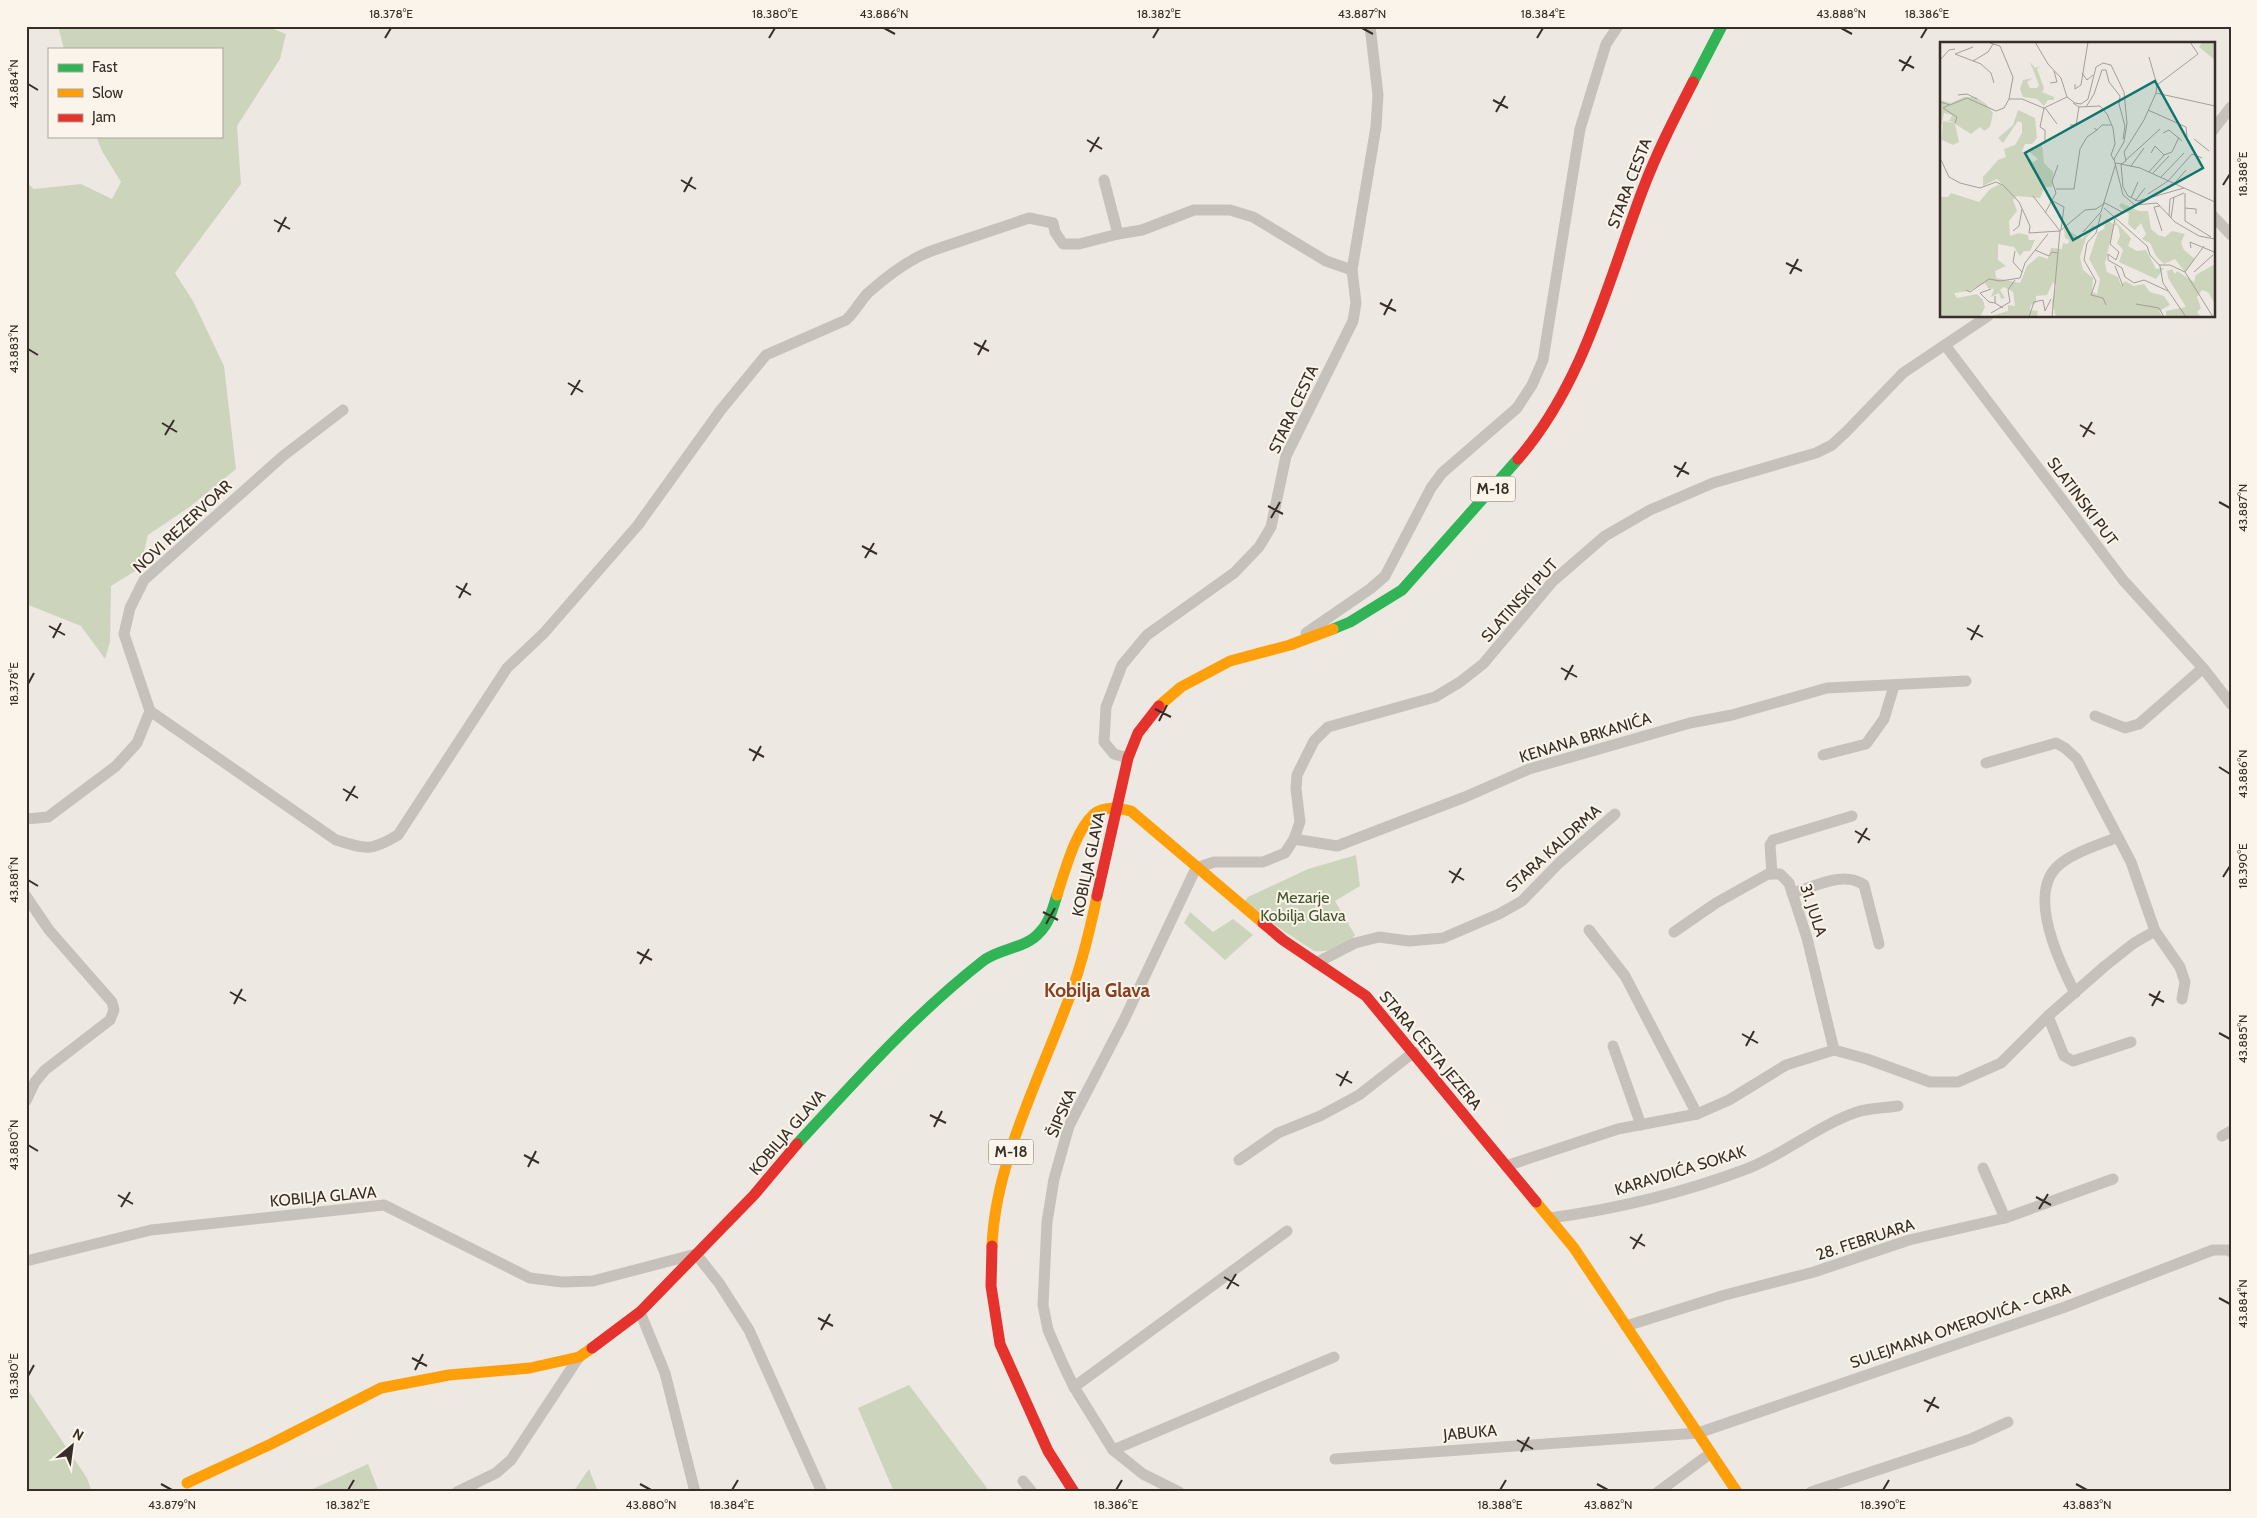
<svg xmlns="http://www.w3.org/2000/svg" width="2257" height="1518" font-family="Cabin,sans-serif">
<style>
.green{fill:#cdd4bc}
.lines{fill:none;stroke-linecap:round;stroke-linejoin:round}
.street{stroke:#c7c1bb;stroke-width:11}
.fast{stroke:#30b455;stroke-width:11}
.slow{stroke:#ff9f0a;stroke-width:11}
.jam{stroke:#e5322d;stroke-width:11}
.ticks{fill:none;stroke:#382e29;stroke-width:2}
.labels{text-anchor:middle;stroke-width:4;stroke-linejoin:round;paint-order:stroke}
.shield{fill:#faf4ea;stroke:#726963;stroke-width:1}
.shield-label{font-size:15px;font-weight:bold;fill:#382e29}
.street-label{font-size:16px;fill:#382e29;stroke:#faf4ea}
.park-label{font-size:16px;fill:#44562c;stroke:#faf4ea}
.quarter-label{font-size:19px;font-weight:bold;fill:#874021;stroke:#faf4ea}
.inset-road{fill:none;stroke:#a59e98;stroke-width:1}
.view{fill:#0f766e;fill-opacity:0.15;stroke:#0f766e;stroke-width:2.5}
.inset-edge{fill:none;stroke:#382e29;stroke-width:2.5}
.neatline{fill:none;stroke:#382e29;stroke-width:2}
.ticks-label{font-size:12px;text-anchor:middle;fill:#382e29}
</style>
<rect width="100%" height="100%" fill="#ede9e2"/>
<g class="green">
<path d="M 58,26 L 266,26 L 286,34 L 280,59 L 237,126 L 241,184 L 175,273 L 193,301 L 224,366 L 236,469 L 191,506 L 148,535 L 140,568 L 111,586 L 110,642 L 105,659 L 81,626 L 26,604 L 26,182 L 34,189 L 81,184 L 112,199 L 121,182 L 102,151 L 96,136 L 221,136 L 221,49 L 64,49 Z"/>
<path d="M 1356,855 L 1360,886 L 1335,901 L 1355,935 C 1348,946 1326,953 1314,951 L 1243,904 L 1248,897 L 1308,869 Z"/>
<path d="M 1190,912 L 1213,932 L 1233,919 L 1253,935 L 1225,960 L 1184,923 Z"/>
<path d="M 909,1385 L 990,1492 L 894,1492 L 858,1408 Z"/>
<path d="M 26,1387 L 87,1478 L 92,1492 L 26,1492 Z"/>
<path d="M 368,1464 L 379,1492 L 306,1492 Z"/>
<path d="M 589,1469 L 598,1492 L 573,1492 Z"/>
</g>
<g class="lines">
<g class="street">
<path d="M 2213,130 L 2231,107"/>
<path d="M 2213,216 L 2231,235"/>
<path d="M 1118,234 L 1142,230 L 1194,210 L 1230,210 L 1253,217 L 1326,261 L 1352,270"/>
<path d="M 1945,345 L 2123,580 L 2203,668 L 2231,704"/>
<path d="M 1306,633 L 1370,589 L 1385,576 L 1431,488 L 1442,473 L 1517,408 L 1532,385 L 1543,360 L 1580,129 L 1606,44 L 1618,26"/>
<path d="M 150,711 L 336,840 C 365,849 370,852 398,835 L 507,668 L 544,633 L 638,525 L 720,411 L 766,355 L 846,320 C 855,312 860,301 868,293 C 887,276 911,258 934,250 L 1029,218 L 1053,223 L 1055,232 L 1063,244 L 1079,244 L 1118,234 L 1104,180"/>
<path d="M 2095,716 L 2125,728 L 2139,724 L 2203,668"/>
<path d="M 1823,755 L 1866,744 L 1884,719 L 1894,686"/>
<path d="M 1128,758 L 1114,754 L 1104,742 L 1106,707 L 1122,665 L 1147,635 L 1234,573 L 1259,547 L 1271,527 L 1286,456 L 1353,321 L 1356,303 L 1352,270 L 1376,127 L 1378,95 L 1370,26"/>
<path d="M 1986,763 L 2056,743 L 2065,748 L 2077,759 L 2131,862 L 2155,931 L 2180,967 L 2185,982 L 2182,999"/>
<path d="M 26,819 L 48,817 L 116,766 L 137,743 L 150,711 L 124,634 L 130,608 L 144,580 L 283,456 L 343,410"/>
<path d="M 1294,839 L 1337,846 L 1465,797 L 1529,769 L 1690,723 L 1732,715 L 1827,688 L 1966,681"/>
<path d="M 1772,874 L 1770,845 L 1773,840 L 1852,816"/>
<path d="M 1792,893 C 1814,887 1844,870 1864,885 L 1879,944"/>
<path d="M 26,896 L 49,930 L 112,1002 L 114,1010 L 110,1020 L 45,1070 L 35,1082 L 26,1101"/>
<path d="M 1589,930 L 1625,976 L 1697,1114"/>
<path d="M 1674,932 L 1716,903 L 1768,874 L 1780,874 L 1789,883 L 1807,938 L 1834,1050"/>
<path d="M 1316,963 L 1355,943 L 1379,937 L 1409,941 L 1443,938 L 1499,914 L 1522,901 L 1559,863 L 1615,814"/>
<path d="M 2075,993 C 2059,962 2026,893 2059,865 C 2072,853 2101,844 2118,837"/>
<path d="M 2048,1016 L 2064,1056 L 2073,1061 L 2131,1042"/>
<path d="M 1613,1046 L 1641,1125"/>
<path d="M 2222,1136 L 2231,1131"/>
<path d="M 1239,1160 L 1278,1133 L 1320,1116 L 1359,1095 L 1414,1052"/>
<path d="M 1506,1166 L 1618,1129 L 1697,1114 L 1729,1100 L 1786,1065 L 1834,1050 L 1867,1059 L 1930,1082 L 1958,1082 L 2001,1063 L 2048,1016 L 2105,966 L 2134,943 L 2155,931"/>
<path d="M 1983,1168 L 2005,1218"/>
<path d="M 1550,1218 C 1616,1209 1686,1192 1749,1168 C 1784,1154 1821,1124 1857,1112 C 1870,1108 1885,1108 1898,1106"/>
<path d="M 26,1261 L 151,1230 L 384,1205 L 530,1278 L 562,1282 L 593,1281 L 696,1254 L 719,1283 L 749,1330 L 822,1492"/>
<path d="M 640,1312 L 665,1373 L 695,1492"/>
<path d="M 1626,1326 L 1725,1295 L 1814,1272 L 1909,1240 L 2005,1218 L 2113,1179"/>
<path d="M 1074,1387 L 1287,1231"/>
<path d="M 1113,1450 L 1334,1357"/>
<path d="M 1335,1459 L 1698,1433 L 2065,1307 L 2213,1250 L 2228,1250 L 2231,1252"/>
<path d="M 1023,1481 L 1032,1492"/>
<path d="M 457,1492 L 496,1473 L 511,1460 L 579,1357"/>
<path d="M 1179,1492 L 1143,1474 L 1113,1450 L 1074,1387 L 1062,1362 L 1048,1330 L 1043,1305 L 1047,1222 L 1054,1179 L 1069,1126 L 1124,1020 L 1196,868 L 1214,862 L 1263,862 L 1285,853 L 1294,839 L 1300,822 L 1296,789 L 1297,775 L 1314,741 L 1328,727 L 1435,697 L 1460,682 L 1483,664 L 1553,581 L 1605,536 L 1650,510 L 1713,483 L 1816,453 L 1832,445 L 1847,431 L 1903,373 L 1988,316"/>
<path d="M 1658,1492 L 1711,1453"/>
<path d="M 1811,1492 L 1971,1439 L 2008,1422"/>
</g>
<g class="fast">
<path d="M 1693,82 L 1722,26"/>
<path d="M 1333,629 L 1350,622 L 1402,590 L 1518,459"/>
<path d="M 797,1144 C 856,1080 914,1015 983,961 C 999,948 1026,949 1040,932 C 1050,922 1053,907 1057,895"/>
</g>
<g class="slow">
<path d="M 1159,706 L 1181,687 L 1230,661 L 1290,645 L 1333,629"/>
<path d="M 1057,895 C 1065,871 1075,831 1094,814 C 1104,806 1120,808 1131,811 L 1263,923"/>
<path d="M 1536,1202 L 1574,1248 L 1737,1492"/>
<path d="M 992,1246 C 995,1166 1037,1083 1065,1009 C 1080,972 1089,935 1097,896"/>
<path d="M 187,1483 L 271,1444 L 381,1388 L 449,1375 L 530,1368 L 579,1357 L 592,1348"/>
</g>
<g class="jam">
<path d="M 1518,459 C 1584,383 1608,281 1643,189 C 1657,152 1675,117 1693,82"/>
<path d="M 1097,896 L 1128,758 L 1138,733 L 1159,706"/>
<path d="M 1263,923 L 1283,940 L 1366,996 L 1536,1202"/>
<path d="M 992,1246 L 991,1286 L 1000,1344 L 1048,1451 L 1074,1492"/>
<path d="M 592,1348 L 640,1312 L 754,1195 L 797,1144"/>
</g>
</g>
<path class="ticks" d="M 884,28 L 895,34M 1362,28 L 1373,34M 1841,28 L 1852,34M 385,38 L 391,28M 769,38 L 775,28M 1153,38 L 1159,28M 1537,38 L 1543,28M 1921,38 L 1927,28M 1899,60 L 1914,68M 1902,71 L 1911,56M 28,84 L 38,90M 1493,100 L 1508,108M 1496,112 L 1505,96M 1087,140 L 1102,149M 1090,152 L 1099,137M 681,180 L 696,189M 2223,185 L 2230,174M 684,192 L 692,177M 274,220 L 290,229M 278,232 L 286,217M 1786,263 L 1802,271M 1790,274 L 1798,259M 1380,303 L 1396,311M 1384,315 L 1392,299M 974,343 L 989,351M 28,349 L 38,355M 978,355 L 986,340M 568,383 L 583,392M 571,395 L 580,380M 162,423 L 177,432M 2080,425 L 2095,434M 165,435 L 174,420M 2083,437 L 2092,422M 1674,466 L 1689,474M 1677,477 L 1686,462M 2219,502 L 2230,508M 1268,506 L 1283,514M 1271,518 L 1280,502M 862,546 L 877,554M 865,558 L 874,543M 456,586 L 471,595M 459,598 L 467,583M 49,626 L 65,635M 1967,628 L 1983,637M 53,638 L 61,623M 1971,640 L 1979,625M 1561,668 L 1577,677M 1565,680 L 1573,665M 28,684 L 34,673M 1155,709 L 1171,717M 1159,721 L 1167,705M 749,749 L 764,757M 753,761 L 761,746M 2219,767 L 2230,774M 343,789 L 358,798M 346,801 L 355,786M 1855,831 L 1870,840M 1858,843 L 1867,828M 1449,871 L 1464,880M 2223,877 L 2230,866M 28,880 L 38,886M 1452,883 L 1461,868M 1043,912 L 1058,920M 1046,924 L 1055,908M 637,952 L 652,960M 640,964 L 649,949M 230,992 L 246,1001M 2149,994 L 2164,1002M 234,1004 L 242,989M 2152,1006 L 2160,991M 2219,1033 L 2230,1039M 1742,1034 L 1758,1043M 1746,1046 L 1754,1031M 1336,1074 L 1352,1083M 1340,1086 L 1348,1071M 930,1115 L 946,1123M 934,1127 L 942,1111M 28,1145 L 38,1151M 524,1155 L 539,1163M 528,1167 L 536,1151M 118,1195 L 133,1204M 2036,1197 L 2051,1205M 121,1207 L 130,1192M 2039,1209 L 2048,1194M 1630,1237 L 1645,1246M 1633,1249 L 1642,1234M 1224,1277 L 1239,1286M 1227,1289 L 1236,1274M 2219,1298 L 2230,1304M 818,1318 L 833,1326M 821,1330 L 830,1314M 412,1358 L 427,1366M 415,1370 L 423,1354M 28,1376 L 34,1365M 1924,1400 L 1939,1408M 1927,1412 L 1935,1397M 1517,1440 L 1533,1449M 1521,1452 L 1529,1437M 161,1484 L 172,1490M 640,1484 L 651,1490M 1597,1484 L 1608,1490M 2076,1484 L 2087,1490M 348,1490 L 354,1480M 732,1490 L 738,1480M 1116,1490 L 1122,1480M 1500,1490 L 1506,1480M 1883,1490 L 1889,1480"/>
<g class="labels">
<g class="shield">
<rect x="1470.5" y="476.5" width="45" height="25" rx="4"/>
<rect x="988.5" y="1139.5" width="45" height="25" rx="4"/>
</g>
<g class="shield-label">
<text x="1493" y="494">M-18</text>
<text x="1011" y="1157">M-18</text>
</g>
<g class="street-label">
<text transform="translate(1629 183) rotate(-69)" y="6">STARA CESTA</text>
<text transform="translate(1293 409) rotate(-65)" y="6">STARA CESTA</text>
<text transform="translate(2083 501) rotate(53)" y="6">SLATINSKI PUT</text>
<text transform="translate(182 526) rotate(-43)" y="6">NOVI REZERVOAR</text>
<text transform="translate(1519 600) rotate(-48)" y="6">SLATINSKI PUT</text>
<text transform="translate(1585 737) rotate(-17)" y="6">KENANA BRKANIĆA</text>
<text transform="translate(1553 848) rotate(-42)" y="6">STARA KALDRMA</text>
<text transform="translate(1088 864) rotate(-78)" y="6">KOBILJA GLAVA</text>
<text transform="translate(1814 910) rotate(72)" y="6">31. JULA</text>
<text transform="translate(1431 1050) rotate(50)" y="6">STARA CESTA JEZERA</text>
<text transform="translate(1061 1113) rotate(-67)" y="6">ŠIPSKA</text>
<text transform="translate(787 1132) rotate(-49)" y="6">KOBILJA GLAVA</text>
<text transform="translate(1680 1170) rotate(-17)" y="6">KARAVDIĆA SOKAK</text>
<text transform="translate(323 1196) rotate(-5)" y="6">KOBILJA GLAVA</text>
<text transform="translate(1865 1239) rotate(-18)" y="6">28. FEBRUARA</text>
<text transform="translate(1960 1325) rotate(-19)" y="6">SULEJMANA OMEROVIĆA - CARA</text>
<text transform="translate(1470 1432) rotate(-5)" y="6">JABUKA</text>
</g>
<g class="park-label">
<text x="1303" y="903">Mezarje<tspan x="1303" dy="18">Kobilja Glava</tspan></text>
</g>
<g class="quarter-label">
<text x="1097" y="997">Kobilja Glava</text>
</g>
</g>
<g transform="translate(1940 42)">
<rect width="275" height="275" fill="#ede9e2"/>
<path d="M 262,0 L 275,0 L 275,18 L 259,5 ZM 90,20 L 95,26 L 100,24 L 97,27 L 104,46 L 102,50 L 114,55 L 114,58 L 108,58 L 104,64 L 97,57 L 83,55 L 80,47 L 83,38 L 93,36 L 87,40 L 90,46 L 97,46 L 99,43 ZM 24,55 L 36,55 L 46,62 L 53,71 L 50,85 L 44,89 L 40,85 L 31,92 L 15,82 L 19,100 L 13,103 L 2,98 L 3,79 L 14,81 L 7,78 L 10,78 L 12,73 L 4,71 L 0,89 L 0,58 L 11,61 ZM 78,68 L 95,76 L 97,96 L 92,102 L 85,102 L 82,109 L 93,120 L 98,117 L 87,108 L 102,103 L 104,121 L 113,130 L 112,145 L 105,145 L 100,156 L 77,154 L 73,158 L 77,169 L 69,179 L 70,194 L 79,191 L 88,193 L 89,198 L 95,198 L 90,209 L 84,209 L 80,214 L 74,205 L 58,202 L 58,218 L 66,224 L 55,229 L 56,236 L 80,241 L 87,224 L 99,214 L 108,217 L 111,206 L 122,207 L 123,201 L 128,202 L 129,198 L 125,196 L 124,186 L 142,197 L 153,183 L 156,186 L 146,196 L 140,215 L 143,228 L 153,236 L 152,250 L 157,252 L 160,237 L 149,217 L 158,190 L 164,187 L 166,176 L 174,183 L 165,221 L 167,230 L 178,235 L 181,243 L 185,239 L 194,244 L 204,242 L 210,250 L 224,254 L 230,263 L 219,269 L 223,275 L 116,275 L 112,261 L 116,244 L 113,240 L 107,253 L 96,254 L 96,261 L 91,263 L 90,268 L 98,269 L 97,275 L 48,275 L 68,269 L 68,263 L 75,264 L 73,250 L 64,245 L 60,248 L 65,256 L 61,257 L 59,251 L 51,255 L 54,247 L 48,246 L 45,241 L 29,249 L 14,251 L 17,256 L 37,252 L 43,258 L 45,265 L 40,275 L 0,275 L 0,155 L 8,155 L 11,151 L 39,160 L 50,147 L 60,142 L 65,145 L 57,137 L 43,144 L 43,135 L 58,118 L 66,115 L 64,107 L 75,103 L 82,91 L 82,81 L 78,79 L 63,101 L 58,96 L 73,83 ZM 181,161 L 199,169 L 208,169 L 211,187 L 218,193 L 225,195 L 232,189 L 245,192 L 241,200 L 244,208 L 255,217 L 245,230 L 235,217 L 224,222 L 216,214 L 210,201 L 202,197 L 206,192 L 201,181 L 195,188 L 188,182 L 189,172 L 179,164 ZM 176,180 L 191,196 L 188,204 L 197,209 L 206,208 L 216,227 L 224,226 L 216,237 L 179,220 L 183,208 L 177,201 L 180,194 L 178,184 L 174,183 ZM 275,222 L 275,262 L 268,250 L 262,248 L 257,255 L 261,266 L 257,270 L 261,275 L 226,275 L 226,269 L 246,265 L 228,236 L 227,229 L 232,227 L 235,232 L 237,229 L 254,240 L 256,233 Z" fill="#cdd4bc"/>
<path class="inset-road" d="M 47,0 L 60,4 L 73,35 L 69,57M 95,0 L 108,22 L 121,36 L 127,55 L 135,61 L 141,62 L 148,57 L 156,25 L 163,21 L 171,23 L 184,50 L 187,81 L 184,100 L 174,117 L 183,153 L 195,163 L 217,161 L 235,180 L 259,194 L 275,197M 15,12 L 41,22 L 51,31 L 54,41M 15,12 L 33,5M 209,15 L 217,43 L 216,51 L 204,78 L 184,110 L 186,119 L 181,122 L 183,145 L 188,154 L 198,159 L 244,146M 0,18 L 9,8 L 15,7M 33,19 L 48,10 L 53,2M 142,31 L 147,38 L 153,33M 110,41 L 117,40 L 114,29M 135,42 L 135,47 L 141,43 L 148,0M 217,43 L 258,12 L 250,0M 216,51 L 275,64M 18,53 L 27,52 L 37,57M 0,60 L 10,63 L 27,56 L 56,69 L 64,66 L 69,57 L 82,57 L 106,67 L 117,82M 133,61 L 139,65 L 160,64 L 167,72 L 173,86 L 175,102 L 171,113 L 174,118M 9,63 L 3,66 L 17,75 L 15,81M 146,65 L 154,52 L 162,28 L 166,28 L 169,40 L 180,54 L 179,62 L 185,84 L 183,97M 208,68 L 246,85 L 247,95M 130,83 L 136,83 L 139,65M 157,88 L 162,83 L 171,83M 223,91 L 229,88 L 242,99M 254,97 L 269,109M 105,99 L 105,88 L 100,85 L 104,66 L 127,55M 211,111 L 215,104 L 224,113M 1,118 L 9,135 L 20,141 L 40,146 L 56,140 L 63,143 L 79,160 L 90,184 L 89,191 L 120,189M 186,118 L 220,87M 191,124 L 204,106M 209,130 L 224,113 L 232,110 L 239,95M 213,131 L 229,114M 221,135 L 244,111M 234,142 L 246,128M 116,147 L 134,147 L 140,107 L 147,95 L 157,88 L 154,86M 245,151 L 245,179 L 271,195M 208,152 L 228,139 L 252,112 L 262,116M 93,154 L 120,189M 191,156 L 198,140M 111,158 L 124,165 L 121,188M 195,159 L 205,146M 220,164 L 214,165 L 222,189M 164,166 L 207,204 L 210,213 L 220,224 L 223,241 L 246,275M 245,166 L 256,167 L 256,172M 105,171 L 116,151 L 112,139 L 118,123M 161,172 L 156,191 L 147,201 L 144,218 L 156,239 L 151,253 L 163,256 L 166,263M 229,174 L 230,157 L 244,151M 231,176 L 234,155M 175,177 L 170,202 L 179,210 L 176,218 L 168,212 L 168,218 L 182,226 L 185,235 L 194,241 L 204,238 L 228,249M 73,189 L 79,184 L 82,167M 143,190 L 161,170 L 176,121 L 200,126 L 275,160M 251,206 L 250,200 L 274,210M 95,208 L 109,214 L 112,210 L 118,211M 75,209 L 73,220 L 82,230M 219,223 L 230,223 L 245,230 L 273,275M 175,224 L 183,244M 245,230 L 264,204M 254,230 L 273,213M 51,247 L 40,251 L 49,260 L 55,261M 26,248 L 30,250 L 49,237 L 60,239 L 80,236 L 85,221 L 108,192M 55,254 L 55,261 L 63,266M 196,262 L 219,266 L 224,275M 51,271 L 70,260 L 68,248 L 75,238M 89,275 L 94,260 L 103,258 L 105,269 L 111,257M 112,275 L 120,189 L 145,168 L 156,167 L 165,161 L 184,171"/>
<path class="view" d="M 215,39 L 263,126 L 133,198 L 85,111 Z"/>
<rect width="275" height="275" class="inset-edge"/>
</g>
<rect width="2257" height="1518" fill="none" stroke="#faf4ea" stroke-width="55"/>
<rect x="48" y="48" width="175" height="90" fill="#faf4ea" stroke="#aca59d"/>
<rect x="58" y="64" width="25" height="8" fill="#30b455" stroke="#aca59d"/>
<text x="92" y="72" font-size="15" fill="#382e29">Fast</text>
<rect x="58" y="89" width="25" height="8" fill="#ff9f0a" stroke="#aca59d"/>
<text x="92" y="98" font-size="15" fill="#382e29">Slow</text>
<rect x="58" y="114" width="25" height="8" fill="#e5322d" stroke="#aca59d"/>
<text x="92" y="122" font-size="15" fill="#382e29">Jam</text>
<g transform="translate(72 1446) rotate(29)" stroke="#faf4ea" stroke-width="4" paint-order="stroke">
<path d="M0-4L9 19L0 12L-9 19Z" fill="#382e29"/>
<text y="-8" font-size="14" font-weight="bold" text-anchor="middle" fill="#382e29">N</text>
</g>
<rect x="28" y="28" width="2202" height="1462" class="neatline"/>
<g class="ticks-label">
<text x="391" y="18">18.378°E</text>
<text x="775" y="18">18.380°E</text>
<text x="884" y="18">43.886°N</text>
<text x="1159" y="18">18.382°E</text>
<text x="1362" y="18">43.887°N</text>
<text x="1543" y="18">18.384°E</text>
<text x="1841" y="18">43.888°N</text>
<text x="1927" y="18">18.386°E</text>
<text transform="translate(14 84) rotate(-90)" y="4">43.884°N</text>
<text transform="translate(2243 174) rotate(-90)" y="4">18.388°E</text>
<text transform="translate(14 349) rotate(-90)" y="4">43.883°N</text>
<text transform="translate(2243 508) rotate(-90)" y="4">43.887°N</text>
<text transform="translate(14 684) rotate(-90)" y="4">18.378°E</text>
<text transform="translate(2243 774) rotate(-90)" y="4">43.886°N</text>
<text transform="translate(2243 866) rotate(-90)" y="4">18.390°E</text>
<text transform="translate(14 880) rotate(-90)" y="4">43.881°N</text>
<text transform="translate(2243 1039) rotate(-90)" y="4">43.885°N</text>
<text transform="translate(14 1145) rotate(-90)" y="4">43.880°N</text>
<text transform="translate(2243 1304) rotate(-90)" y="4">43.884°N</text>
<text transform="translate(14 1376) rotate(-90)" y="4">18.380°E</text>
<text x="172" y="1509">43.879°N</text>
<text x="348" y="1509">18.382°E</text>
<text x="651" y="1509">43.880°N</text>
<text x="732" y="1509">18.384°E</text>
<text x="1116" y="1509">18.386°E</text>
<text x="1500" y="1509">18.388°E</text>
<text x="1608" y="1509">43.882°N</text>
<text x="1883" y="1509">18.390°E</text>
<text x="2087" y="1509">43.883°N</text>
</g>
</svg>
